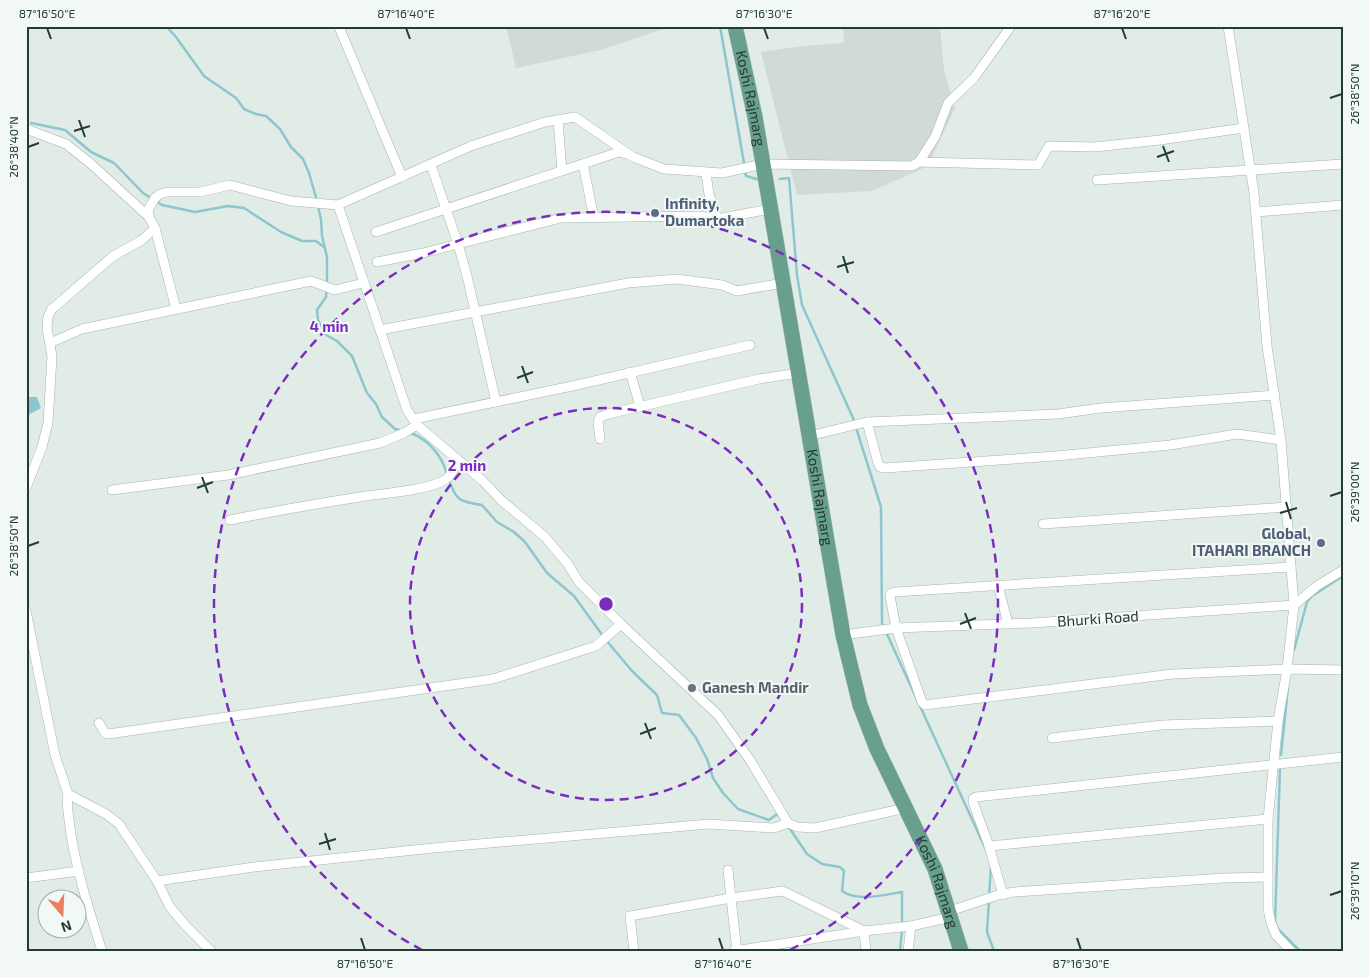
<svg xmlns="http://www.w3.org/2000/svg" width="1369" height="977" font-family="'Exo 2',sans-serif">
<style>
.built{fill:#d0dbd6}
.water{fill:#8dc6ce}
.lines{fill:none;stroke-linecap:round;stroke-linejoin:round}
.stream{stroke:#8dc6ce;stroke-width:2.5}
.street-casing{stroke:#a5b4ae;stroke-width:10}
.primary-casing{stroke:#c1c8c6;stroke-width:16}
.street{stroke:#fff;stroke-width:9}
.primary{stroke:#699f8f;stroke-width:15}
.ticks{fill:none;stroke:#233c34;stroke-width:2}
.ring{fill:none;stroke:#7b2cbf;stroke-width:2.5;stroke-dasharray:9 6}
.service-dot{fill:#5c6f8a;stroke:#f2f8f5;stroke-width:2}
.worship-dot{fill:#6b7280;stroke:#f2f8f5;stroke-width:2}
.labels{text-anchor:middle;stroke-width:4;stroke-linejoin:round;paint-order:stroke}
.street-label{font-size:15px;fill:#233c34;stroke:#f2f8f5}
.service-label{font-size:15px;font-weight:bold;fill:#4e5e75;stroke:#f2f8f5;text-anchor:start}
.worship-label{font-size:15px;font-weight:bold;fill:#5b616d;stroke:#f2f8f5;text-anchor:start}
.centre{fill:#7b2cbf;stroke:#f2f8f5;stroke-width:2.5}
.ring-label{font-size:15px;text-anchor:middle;font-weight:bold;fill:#7b2cbf;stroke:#f2f8f5;stroke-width:4;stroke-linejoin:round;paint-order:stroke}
.neatline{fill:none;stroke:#233c34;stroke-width:2}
.ticks-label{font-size:12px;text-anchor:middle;fill:#233c34}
</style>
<rect width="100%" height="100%" fill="#e2ece7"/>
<g class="built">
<path d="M 506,26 L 672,26 L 601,50 L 516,68 Z"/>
<path d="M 843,26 L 940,26 L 944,69 L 955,108 L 928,166 L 872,191 L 797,195 L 761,52 L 804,46 L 844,43 Z"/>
</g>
<path class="water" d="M 26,397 L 37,397 L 41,408 L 30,414 L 26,413 Z"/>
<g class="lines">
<g class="stream">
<path d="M 166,26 L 176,37 L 204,76 L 236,98 L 244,109 L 256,114 L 266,116 L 280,129 L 291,147 L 303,159 L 309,173 L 317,201"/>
<path d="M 720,26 L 744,163"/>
<path d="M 31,123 L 65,130 L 91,152 L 114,163 L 143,193 L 151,198"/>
<path d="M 745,172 L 746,176 L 760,180"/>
<path d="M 780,179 L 789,178 L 797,275 L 802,305 L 853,418 L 881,507 L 882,623 L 883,627"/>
<path d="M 156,201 L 162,205 L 195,212 L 228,206 L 244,208 L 281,232 L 302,241 L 316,241 L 324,247"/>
<path d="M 318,207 L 321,219 L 322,236 L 327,257 L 327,279 L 326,297 L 317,310 L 318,320 L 326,335 L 337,341 L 352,356 L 367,393 L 376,404 L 382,417 L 395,429 L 403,431"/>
<path d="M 411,433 C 429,440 442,456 447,474"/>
<path d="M 449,479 C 455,500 460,502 482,505 L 497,522 L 514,532 L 525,542 L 547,573 L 574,596 L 603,636"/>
<path d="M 886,632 L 987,852"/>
<path d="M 606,640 L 632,671 L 657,695 L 662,713 L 679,715 L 696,738 L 707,759 L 713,778 L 723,793 L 738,809 L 769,820 L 777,814 L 779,816"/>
<path d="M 1294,650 L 1307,602 L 1312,596 L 1343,576"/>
<path d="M 1281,755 L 1288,687"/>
<path d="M 1280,768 L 1275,922 L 1278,929 L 1300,951"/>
<path d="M 788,826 L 807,854 L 822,864 L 840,867 L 844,871 L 842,891 C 858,902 884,895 902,892 L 902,924"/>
<path d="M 989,896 L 991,866"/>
<path d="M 989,901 L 987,932 L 994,951"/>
<path d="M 900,951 L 902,930"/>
</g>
<defs>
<g id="street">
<path d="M 1228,26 L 1254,193 L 1267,346 L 1281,440 L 1294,605 L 1287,669 L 1278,721 L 1268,819 L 1268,909 L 1271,923 L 1276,935 L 1291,951"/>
<path d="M 339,27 L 402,177"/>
<path d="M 558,120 L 562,171"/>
<path d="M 26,129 L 66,144 L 90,163 L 149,217"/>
<path d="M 919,162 L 1038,165 L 1049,146 L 1095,147 L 1160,140 L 1244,128"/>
<path d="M 583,164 L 594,218"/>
<path d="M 1097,180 L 1343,164"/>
<path d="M 338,205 L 407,410 L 417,425 L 483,481 L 501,500 L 545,537 L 567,563 L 579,582 L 621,624 L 718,715 L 750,760 L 788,823 L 797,827 L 815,828 L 906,808"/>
<path d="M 1256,212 L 1343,205"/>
<path d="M 717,219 L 770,209"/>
<path d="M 155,228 L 176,309"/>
<path d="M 376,232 L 619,152 L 626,154"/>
<path d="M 377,262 L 423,253 L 458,244 L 431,165"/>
<path d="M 380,330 L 628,283 L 677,279 L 722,285 L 737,291 L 783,283"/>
<path d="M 50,343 L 82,329 L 311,281 L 335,290 L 363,283"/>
<path d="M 630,372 L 640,406"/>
<path d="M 496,402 L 467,276 L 458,244 L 561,218 L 699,216 L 717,219 L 709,194 L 706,173"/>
<path d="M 414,419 L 577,385 L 750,345"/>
<path d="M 867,422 L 878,463 L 880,467 L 885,468 L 1056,456 L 1170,445 L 1237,434 L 1281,440"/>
<path d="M 809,436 L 867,422 L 1058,414 L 1101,408 L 1275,395"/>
<path d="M 600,439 L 598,422 L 600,417 L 608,414 L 759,379 L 799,373"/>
<path d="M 26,488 L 42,447 L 48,423 L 52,356 L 47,328 L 48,317 L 51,310 L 112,257 L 142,240 L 155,228 L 149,217 L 148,210 L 155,198 L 160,194 L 167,192 L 200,192 L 230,185 L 291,201 L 338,205 L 471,146 L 545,122 L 575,117 L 633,157 L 664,169 L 722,173 L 763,164 L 912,166 L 919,162 L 935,137 L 948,103 L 974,78 L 1011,26"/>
<path d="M 112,490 L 228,475 L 380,443 L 404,433 L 417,425"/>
<path d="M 230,520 C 275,511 321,503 366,496 C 388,493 427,490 445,480 C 452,476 455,467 458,461"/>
<path d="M 1043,524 L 1287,507"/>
<path d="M 1291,567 L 895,592 L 891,593 L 890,596 L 896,628 L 922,702 L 925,705 L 1173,674 L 1287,669 L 1343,670"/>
<path d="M 998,585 L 1008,624"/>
<path d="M 26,611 L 55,755 L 68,794 L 106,814 L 119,824 L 157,881 L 254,867 L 433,848 L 709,824 L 774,828 L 788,823"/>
<path d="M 843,635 L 896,628 L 1032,623 L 1294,605 L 1317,586 L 1343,570"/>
<path d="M 99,723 L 105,733 L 108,734 L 493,679 L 596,646 L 621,624"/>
<path d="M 1052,738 L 1162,725 L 1278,721"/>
<path d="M 68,794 C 66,805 69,816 70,828 C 76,870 89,910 102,951"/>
<path d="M 989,846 L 1268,819"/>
<path d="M 26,878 L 79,871"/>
<path d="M 157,881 L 170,907 L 186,926 L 211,951"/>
<path d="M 1003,895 L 989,846 L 973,802 L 973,799 L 976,797 L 1343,757"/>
<path d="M 950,911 L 998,895 L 1014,892 L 1224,878 L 1268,877"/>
<path d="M 634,951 L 630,916 L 731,898 L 728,870"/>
<path d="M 734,951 L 864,931 L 866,951"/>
<path d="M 737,951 L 731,898 L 783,891 L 864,931 L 911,926 L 951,917"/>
<path d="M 908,951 L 911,926"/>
</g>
<g id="primary">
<path id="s1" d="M 735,26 L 755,117 L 843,635 L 860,705 L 877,749 L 935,869 L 961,951"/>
</g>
</defs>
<use href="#street" class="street-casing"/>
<use href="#primary" class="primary-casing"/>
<use href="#street" class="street"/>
<use href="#primary" class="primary"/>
</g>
<path class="ticks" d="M 47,28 L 51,39M 406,28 L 410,39M 764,28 L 768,39M 1122,28 L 1126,39M 1330,98 L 1342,94M 79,120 L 85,137M 74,131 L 90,126M 1163,146 L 1169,162M 28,147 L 39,143M 1157,157 L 1174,151M 843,256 L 848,273M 837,267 L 854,262M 522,366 L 528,383M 517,378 L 533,372M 202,477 L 208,493M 197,488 L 213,482M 1330,496 L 1342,492M 1286,502 L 1291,519M 1280,513 L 1297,508M 28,546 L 39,542M 965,613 L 971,629M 960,624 L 976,618M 645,723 L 651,739M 640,734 L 656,728M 325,833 L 330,850M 319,844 L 336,839M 1330,895 L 1342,891M 361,938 L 365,950M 719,938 L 723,950M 1077,938 L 1081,950"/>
<g class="ring">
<circle cx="606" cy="604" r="196"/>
<path d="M422 950A392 392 0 1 1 790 950"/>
</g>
<g class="service-dot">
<circle cx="655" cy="213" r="5"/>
<circle cx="1321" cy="543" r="5"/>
</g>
<circle class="worship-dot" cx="692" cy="688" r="5"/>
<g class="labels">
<g class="street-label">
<text dy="5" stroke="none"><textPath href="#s1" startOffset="74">Koshi Rajmarg</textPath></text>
<text dy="5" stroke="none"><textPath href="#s1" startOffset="479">Koshi Rajmarg</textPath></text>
<text transform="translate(1098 619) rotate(-4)" y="5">Bhurki Road</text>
<text dy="5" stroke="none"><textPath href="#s1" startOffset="884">Koshi Rajmarg</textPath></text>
</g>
<g class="service-label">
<text x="665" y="209">Infinity,<tspan x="665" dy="17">Dumartoka</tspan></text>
<text x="1311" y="539" text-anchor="end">Global,<tspan x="1311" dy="17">ITAHARI BRANCH</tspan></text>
</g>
<g class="worship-label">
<text x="702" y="693">Ganesh Mandir</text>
</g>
</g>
<circle cx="606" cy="604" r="8" class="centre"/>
<g class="ring-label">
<text x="329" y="332">4 min</text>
<text x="467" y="471">2 min</text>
</g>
<rect width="1369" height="977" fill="none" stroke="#f2f8f5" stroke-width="55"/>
<g transform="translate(62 914) rotate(161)"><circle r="24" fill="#f2f8f5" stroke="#9fada8"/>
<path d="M0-4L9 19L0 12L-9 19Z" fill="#eb7e60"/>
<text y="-8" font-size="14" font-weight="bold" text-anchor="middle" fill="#233c34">N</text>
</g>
<rect x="28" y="28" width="1314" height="922" class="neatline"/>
<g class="ticks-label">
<text x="47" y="18">87°16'50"E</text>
<text x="406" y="18">87°16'40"E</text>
<text x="764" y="18">87°16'30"E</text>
<text x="1122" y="18">87°16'20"E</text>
<text transform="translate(1355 94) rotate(-90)" y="4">26°38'50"N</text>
<text transform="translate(14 147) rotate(-90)" y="4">26°38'40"N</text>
<text transform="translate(1355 492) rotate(-90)" y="4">26°39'00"N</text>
<text transform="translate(14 546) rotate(-90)" y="4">26°38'50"N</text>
<text transform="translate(1355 891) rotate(-90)" y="4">26°39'10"N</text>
<text x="365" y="968">87°16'50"E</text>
<text x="723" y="968">87°16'40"E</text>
<text x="1081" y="968">87°16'30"E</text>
</g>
</svg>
